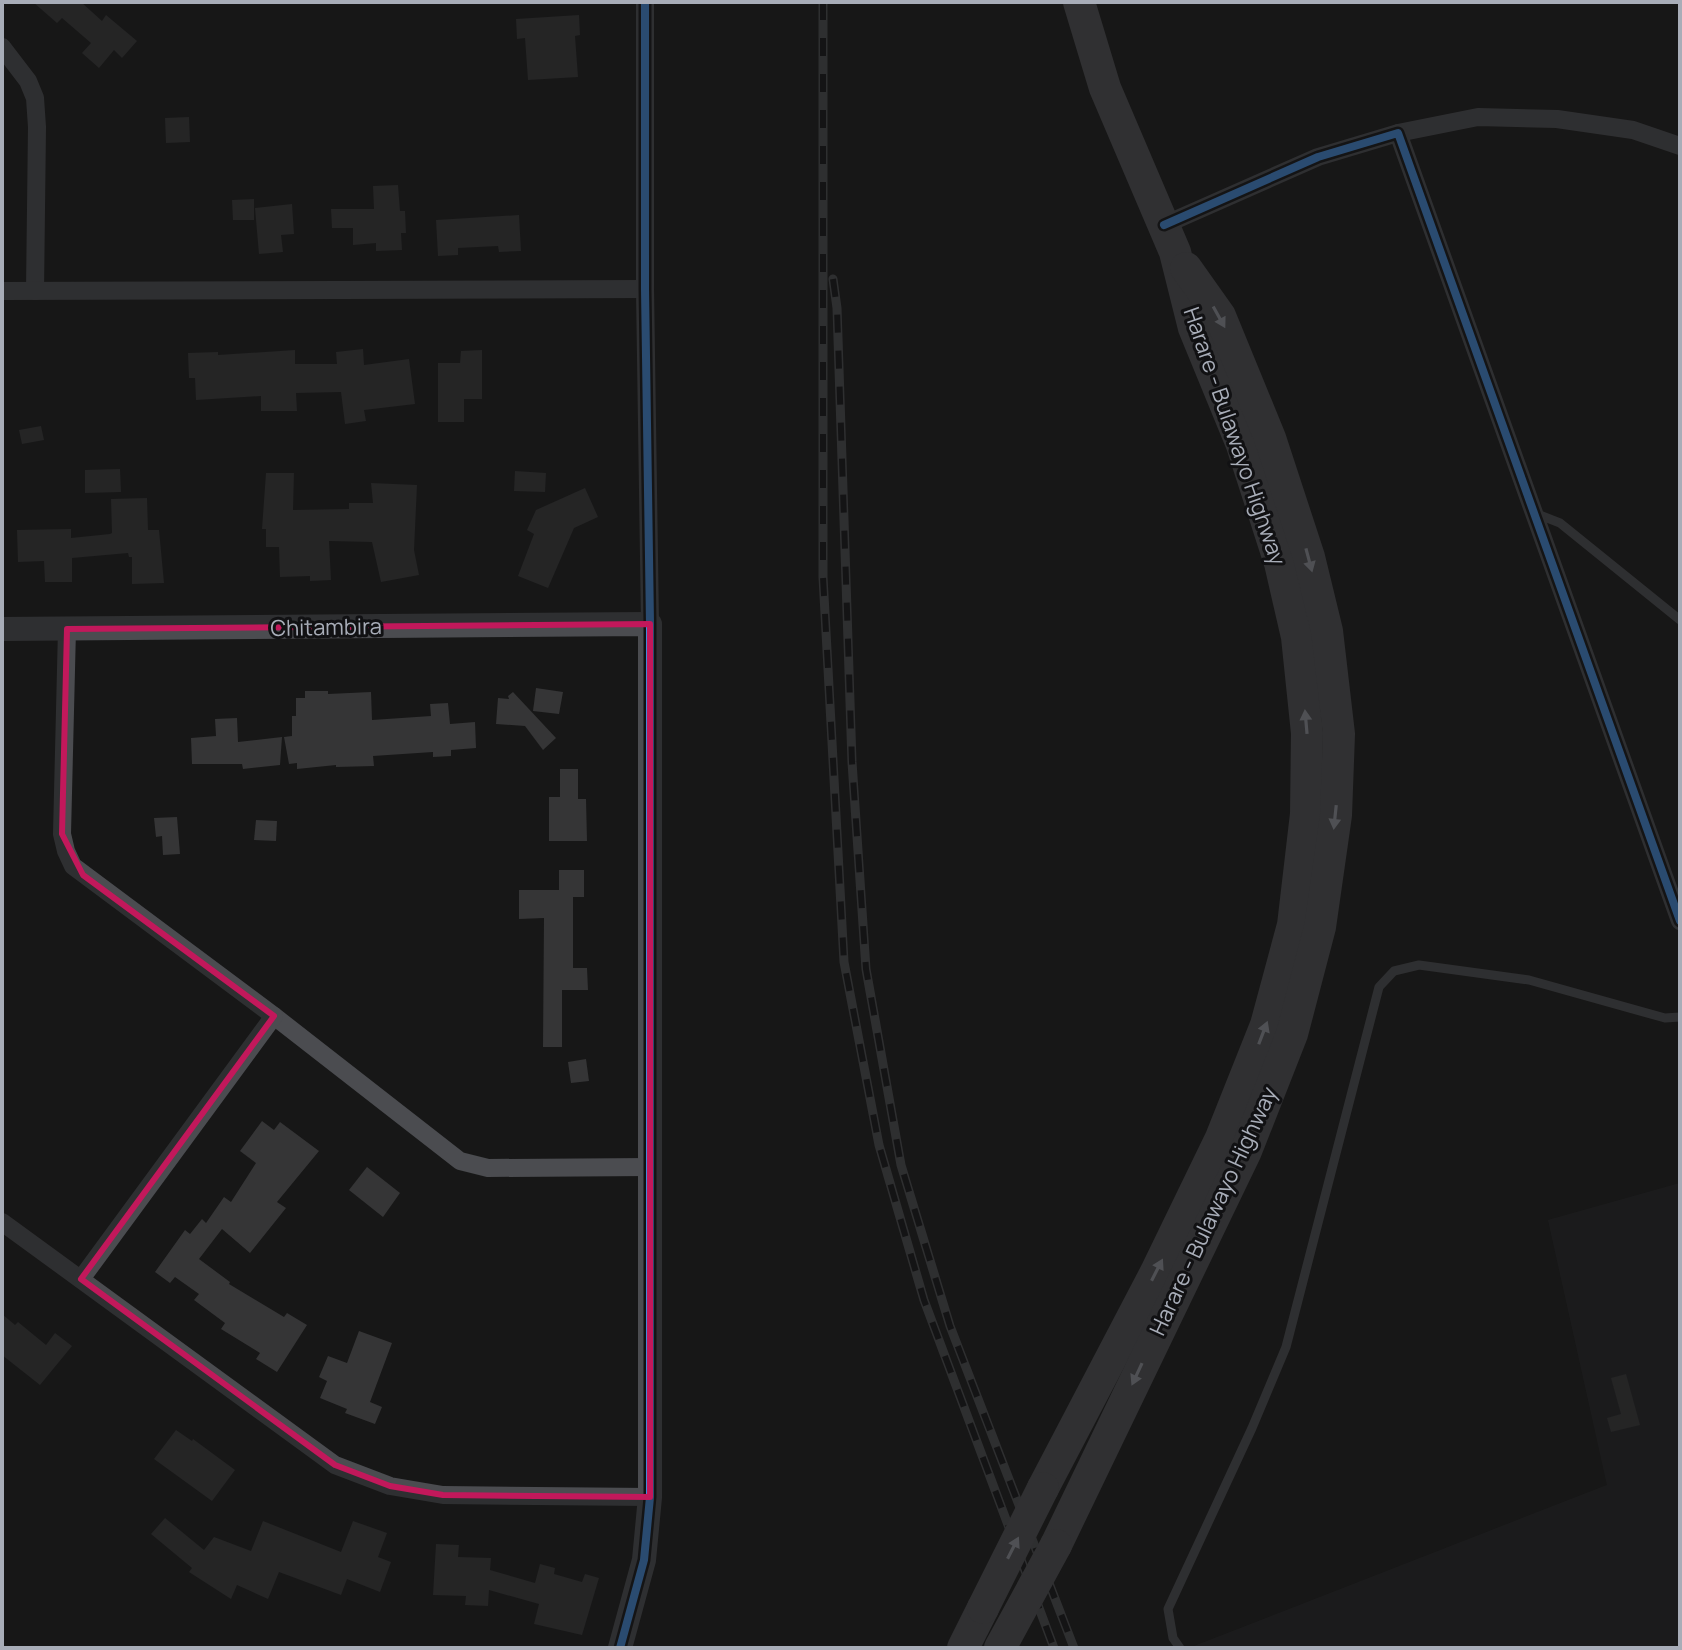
<svg xmlns="http://www.w3.org/2000/svg" width="1682" height="1650" font-family="Manrope,sans-serif">
<style>
.built{fill:#212123}
.building{fill:#353536}
.lines{fill:none;stroke-linecap:round;stroke-linejoin:round}
.service{stroke:#4b4c50;stroke-width:9}
.minor{stroke:#4b4c50;stroke-width:18}
.tertiary{stroke:#4b4c50;stroke-width:24}
.trunk{stroke:#4e4e52;stroke-width:32}
.rail-casing{stroke:#4b4c4f;stroke-width:9}
.rail{stroke:#111113;stroke-width:6;stroke-dasharray:18;stroke-linecap:butt}
.trunk-bridge{stroke:#4e4e52;stroke-width:32}
.cycleway-casing{stroke:#111113;stroke-width:13}
.cycleway{stroke:#408adc;stroke-width:8}
.oneway{fill:#92959e}
.marked{fill:none;stroke:#c2185b;stroke-width:6;stroke-linejoin:round}
.labels{text-anchor:middle;stroke-width:6;stroke-linejoin:round;paint-order:stroke}
.street-label{font-size:22px;fill:#a8adb8;stroke:#111113}
</style>
<rect width="100%" height="100%" fill="#171717"/>
<path class="built" d="M 1680,1183 L 1680,1648 L 1189,1648 L 1607,1485 L 1548,1220 Z"/>
<g class="building">
<path d="M 33,2 L 81,2 L 102,21 L 106,15 L 137,41 L 122,58 L 114,50 L 99,68 L 82,53 L 91,43 L 62,18 L 57,23 Z"/>
<path d="M 579,15 L 580,35 L 575,36 L 578,77 L 528,80 L 525,38 L 517,39 L 516,19 Z"/>
<path d="M 189,117 L 190,142 L 166,143 L 165,118 Z"/>
<path d="M 398,185 L 400,211 L 405,211 L 406,233 L 401,233 L 402,250 L 376,251 L 376,243 L 353,245 L 353,228 L 332,228 L 331,209 L 374,209 L 373,186 Z"/>
<path d="M 254,199 L 254,220 L 233,220 L 232,200 Z"/>
<path d="M 292,204 L 294,234 L 281,235 L 283,252 L 259,254 L 255,208 Z"/>
<path d="M 519,215 L 521,251 L 499,252 L 498,246 L 458,248 L 458,255 L 438,256 L 436,220 Z"/>
<path d="M 363,349 L 364,365 L 409,359 L 415,404 L 364,410 L 366,421 L 345,424 L 341,392 L 296,393 L 297,411 L 261,411 L 261,396 L 196,400 L 195,378 L 189,378 L 188,353 L 218,352 L 218,355 L 295,350 L 295,364 L 337,364 L 336,352 Z"/>
<path d="M 482,350 L 482,399 L 464,399 L 464,422 L 438,422 L 438,363 L 460,363 L 461,351 Z"/>
<path d="M 41,426 L 44,440 L 22,444 L 19,430 Z"/>
<path d="M 120,469 L 121,492 L 85,493 L 85,470 Z"/>
<path d="M 515,471 L 546,473 L 545,492 L 514,491 Z"/>
<path d="M 266,473 L 294,473 L 293,510 L 349,509 L 349,503 L 373,503 L 371,483 L 417,485 L 414,550 L 419,575 L 381,582 L 372,542 L 329,541 L 331,580 L 310,581 L 310,576 L 280,577 L 279,547 L 266,547 L 266,529 L 262,529 Z"/>
<path d="M 585,488 L 598,517 L 574,528 L 548,588 L 518,576 L 534,534 L 527,530 L 536,510 Z"/>
<path d="M 147,498 L 148,530 L 159,530 L 164,583 L 132,584 L 132,557 L 129,557 L 128,553 L 72,558 L 72,582 L 45,582 L 44,561 L 18,562 L 17,530 L 71,529 L 71,538 L 110,534 L 112,533 L 111,499 Z"/>
<path d="M 536,688 L 563,692 L 559,714 L 533,711 Z"/>
<path d="M 305,691 L 328,691 L 328,694 L 371,692 L 372,720 L 431,716 L 430,704 L 448,703 L 450,724 L 475,722 L 476,748 L 451,750 L 451,756 L 433,757 L 433,752 L 373,756 L 374,766 L 336,767 L 336,765 L 297,769 L 297,763 L 289,764 L 284,737 L 292,736 L 292,716 L 296,716 L 296,698 L 305,698 Z"/>
<path d="M 513,692 L 556,738 L 543,750 L 525,726 L 496,724 L 498,698 L 509,699 L 508,696 Z"/>
<path d="M 237,718 L 238,742 L 282,737 L 280,765 L 243,769 L 242,764 L 192,764 L 191,738 L 216,736 L 215,719 Z"/>
<path d="M 560,769 L 578,769 L 578,799 L 586,799 L 587,841 L 549,841 L 549,797 L 560,797 Z"/>
<path d="M 177,817 L 180,854 L 163,855 L 162,836 L 156,837 L 154,818 Z"/>
<path d="M 256,820 L 277,821 L 276,841 L 254,840 Z"/>
<path d="M 559,870 L 584,870 L 584,897 L 573,897 L 573,968 L 587,968 L 588,990 L 562,990 L 562,1047 L 543,1047 L 544,918 L 519,919 L 519,890 L 559,890 Z"/>
<path d="M 586,1059 L 589,1081 L 571,1083 L 568,1062 Z"/>
<path d="M 262,1121 L 274,1130 L 280,1122 L 319,1151 L 277,1202 L 286,1208 L 250,1253 L 222,1229 L 199,1259 L 230,1282 L 229,1284 L 284,1317 L 287,1313 L 307,1325 L 277,1372 L 256,1359 L 260,1353 L 221,1329 L 225,1323 L 194,1300 L 199,1294 L 175,1277 L 170,1283 L 155,1272 L 185,1230 L 190,1234 L 202,1219 L 206,1223 L 224,1197 L 231,1202 L 256,1163 L 240,1151 Z"/>
<path d="M 367,1167 L 400,1193 L 383,1217 L 349,1190 Z"/>
<path d="M 2,1314 L 15,1325 L 18,1322 L 46,1345 L 55,1333 L 72,1346 L 40,1385 L 2,1355 Z"/>
<path d="M 359,1331 L 392,1343 L 370,1402 L 382,1407 L 375,1424 L 345,1413 L 347,1409 L 320,1398 L 327,1381 L 319,1377 L 328,1356 L 347,1363 Z"/>
<path d="M 1626,1374 L 1640,1425 L 1611,1432 L 1607,1418 L 1621,1414 L 1611,1378 Z"/>
<path d="M 176,1430 L 192,1441 L 193,1439 L 235,1470 L 212,1501 L 154,1459 Z"/>
<path d="M 165,1518 L 204,1550 L 214,1537 L 251,1551 L 263,1521 L 341,1552 L 353,1521 L 387,1533 L 378,1557 L 391,1562 L 380,1592 L 347,1579 L 341,1595 L 279,1572 L 268,1599 L 237,1585 L 231,1599 L 189,1572 L 192,1568 L 151,1534 Z"/>
<path d="M 436,1544 L 459,1545 L 458,1557 L 491,1558 L 490,1570 L 535,1583 L 540,1564 L 555,1568 L 554,1574 L 582,1582 L 585,1574 L 599,1578 L 582,1635 L 534,1624 L 539,1604 L 489,1590 L 488,1606 L 465,1605 L 466,1596 L 433,1595 Z"/>
</g>
<g class="lines">
<g class="service">
<path d="M 1537,514 L 1560,523 L 1680,620"/>
<path d="M 1180,1648 L 1173,1638 L 1168,1609 L 1252,1428 L 1286,1347 L 1379,987 L 1394,971 L 1419,965 L 1529,980 L 1665,1018 L 1680,1017"/>
</g>
<g class="minor">
<path d="M 645,2 L 645,289 L 650,624"/>
<path d="M 2,47 L 28,81 L 35,98 L 37,127 L 35,291"/>
<path d="M 1398,133 L 1478,117 L 1557,119 L 1633,130 L 1680,146"/>
<path d="M 1164,225 L 1318,157 L 1398,133 L 1680,921"/>
<path d="M 2,291 L 645,289"/>
<path d="M 67,629 L 62,834 L 66,851 L 73,866 L 274,1016 L 460,1161 L 488,1168 L 650,1167"/>
<path d="M 2,1222 L 335,1465 L 390,1486 L 443,1495 L 650,1497"/>
<path d="M 81,1279 L 274,1016"/>
</g>
<path class="tertiary" d="M 2,629 L 650,624 L 650,1497 L 644,1560 L 620,1648"/>
<g class="trunk">
<path d="M 1043,1488 L 1156,1272 L 1221,1138 L 1266,1025 L 1293,925 L 1306,814 L 1307,733 L 1297,637 L 1280,563 L 1242,445 L 1194,328 L 1175,252 L 1105,88 L 1079,2"/>
<path d="M 1056,1545 L 1246,1151 L 1292,1034 L 1320,927 L 1336,815 L 1339,734 L 1327,631 L 1309,557 L 1270,438 L 1220,316 L 1186,268"/>
<path d="M 963,1648 L 983,1608"/>
</g>
<defs>
<g id="rail">
<path d="M 823,2 L 823,577 L 844,962 L 879,1145 L 924,1300 L 1054,1648"/>
<path d="M 833,279 L 837,308 L 852,762 L 866,969 L 901,1165 L 950,1326 L 1074,1648"/>
</g>
</defs>
<use href="#rail" class="rail-casing"/>
<use href="#rail" class="rail"/>
<g class="trunk-bridge">
<path d="M 983,1608 L 1043,1488"/>
<path d="M 1000,1648 L 1056,1545"/>
</g>
<defs>
<g id="cycleway">
<path d="M 1164,225 L 1318,157 L 1398,133 L 1680,921"/>
<path d="M 620,1648 L 644,1560 L 650,1497 L 650,624 L 645,289 L 645,2"/>
</g>
</defs>
<use href="#cycleway" class="cycleway-casing"/>
<use href="#cycleway" class="cycleway"/>
</g>
<defs><path id="oneway-solid" d="M-6-.8H1V-3.2L6.5 0L1 3.2V.8H-6Z" transform="scale(2)"/></defs>
<g class="oneway">
<use href="#oneway-solid" transform="translate(1219 317) rotate(61)"/>
<use href="#oneway-solid" transform="translate(1309 560) rotate(75)"/>
<use href="#oneway-solid" transform="translate(1306 722) rotate(-95)"/>
<use href="#oneway-solid" transform="translate(1335 817) rotate(96)"/>
<use href="#oneway-solid" transform="translate(1263 1033) rotate(-69)"/>
<use href="#oneway-solid" transform="translate(1157 1270) rotate(-63)"/>
<use href="#oneway-solid" transform="translate(1137 1374) rotate(115)"/>
<use href="#oneway-solid" transform="translate(1013 1548) rotate(-63)"/>
</g>
<path d="M0 0H1682V1650H0ZM 650,624 L 650,1497 L 443,1495 L 390,1486 L 335,1465 L 81,1279 L 274,1016 L 83,875 L 62,834 L 67,629 Z" fill="#171717" fill-opacity=".55" fill-rule="evenodd"/>
<path class="marked" d="M 650,624 L 650,1497 L 443,1495 L 390,1486 L 335,1465 L 81,1279 L 274,1016 L 83,875 L 62,834 L 67,629 Z"/>
<g class="labels">
<g class="street-label">
<text transform="translate(1235 436) rotate(71)" y="8">Harare - Bulawayo Highway</text>
<text transform="translate(326 627) rotate(-1)" y="8">Chitambira</text>
<text transform="translate(1213 1211) rotate(-65)" y="8">Harare - Bulawayo Highway</text>
</g>
</g>
<rect width="1682" height="1650" fill="none" stroke="#a8adb8" stroke-width="8"/>
</svg>
